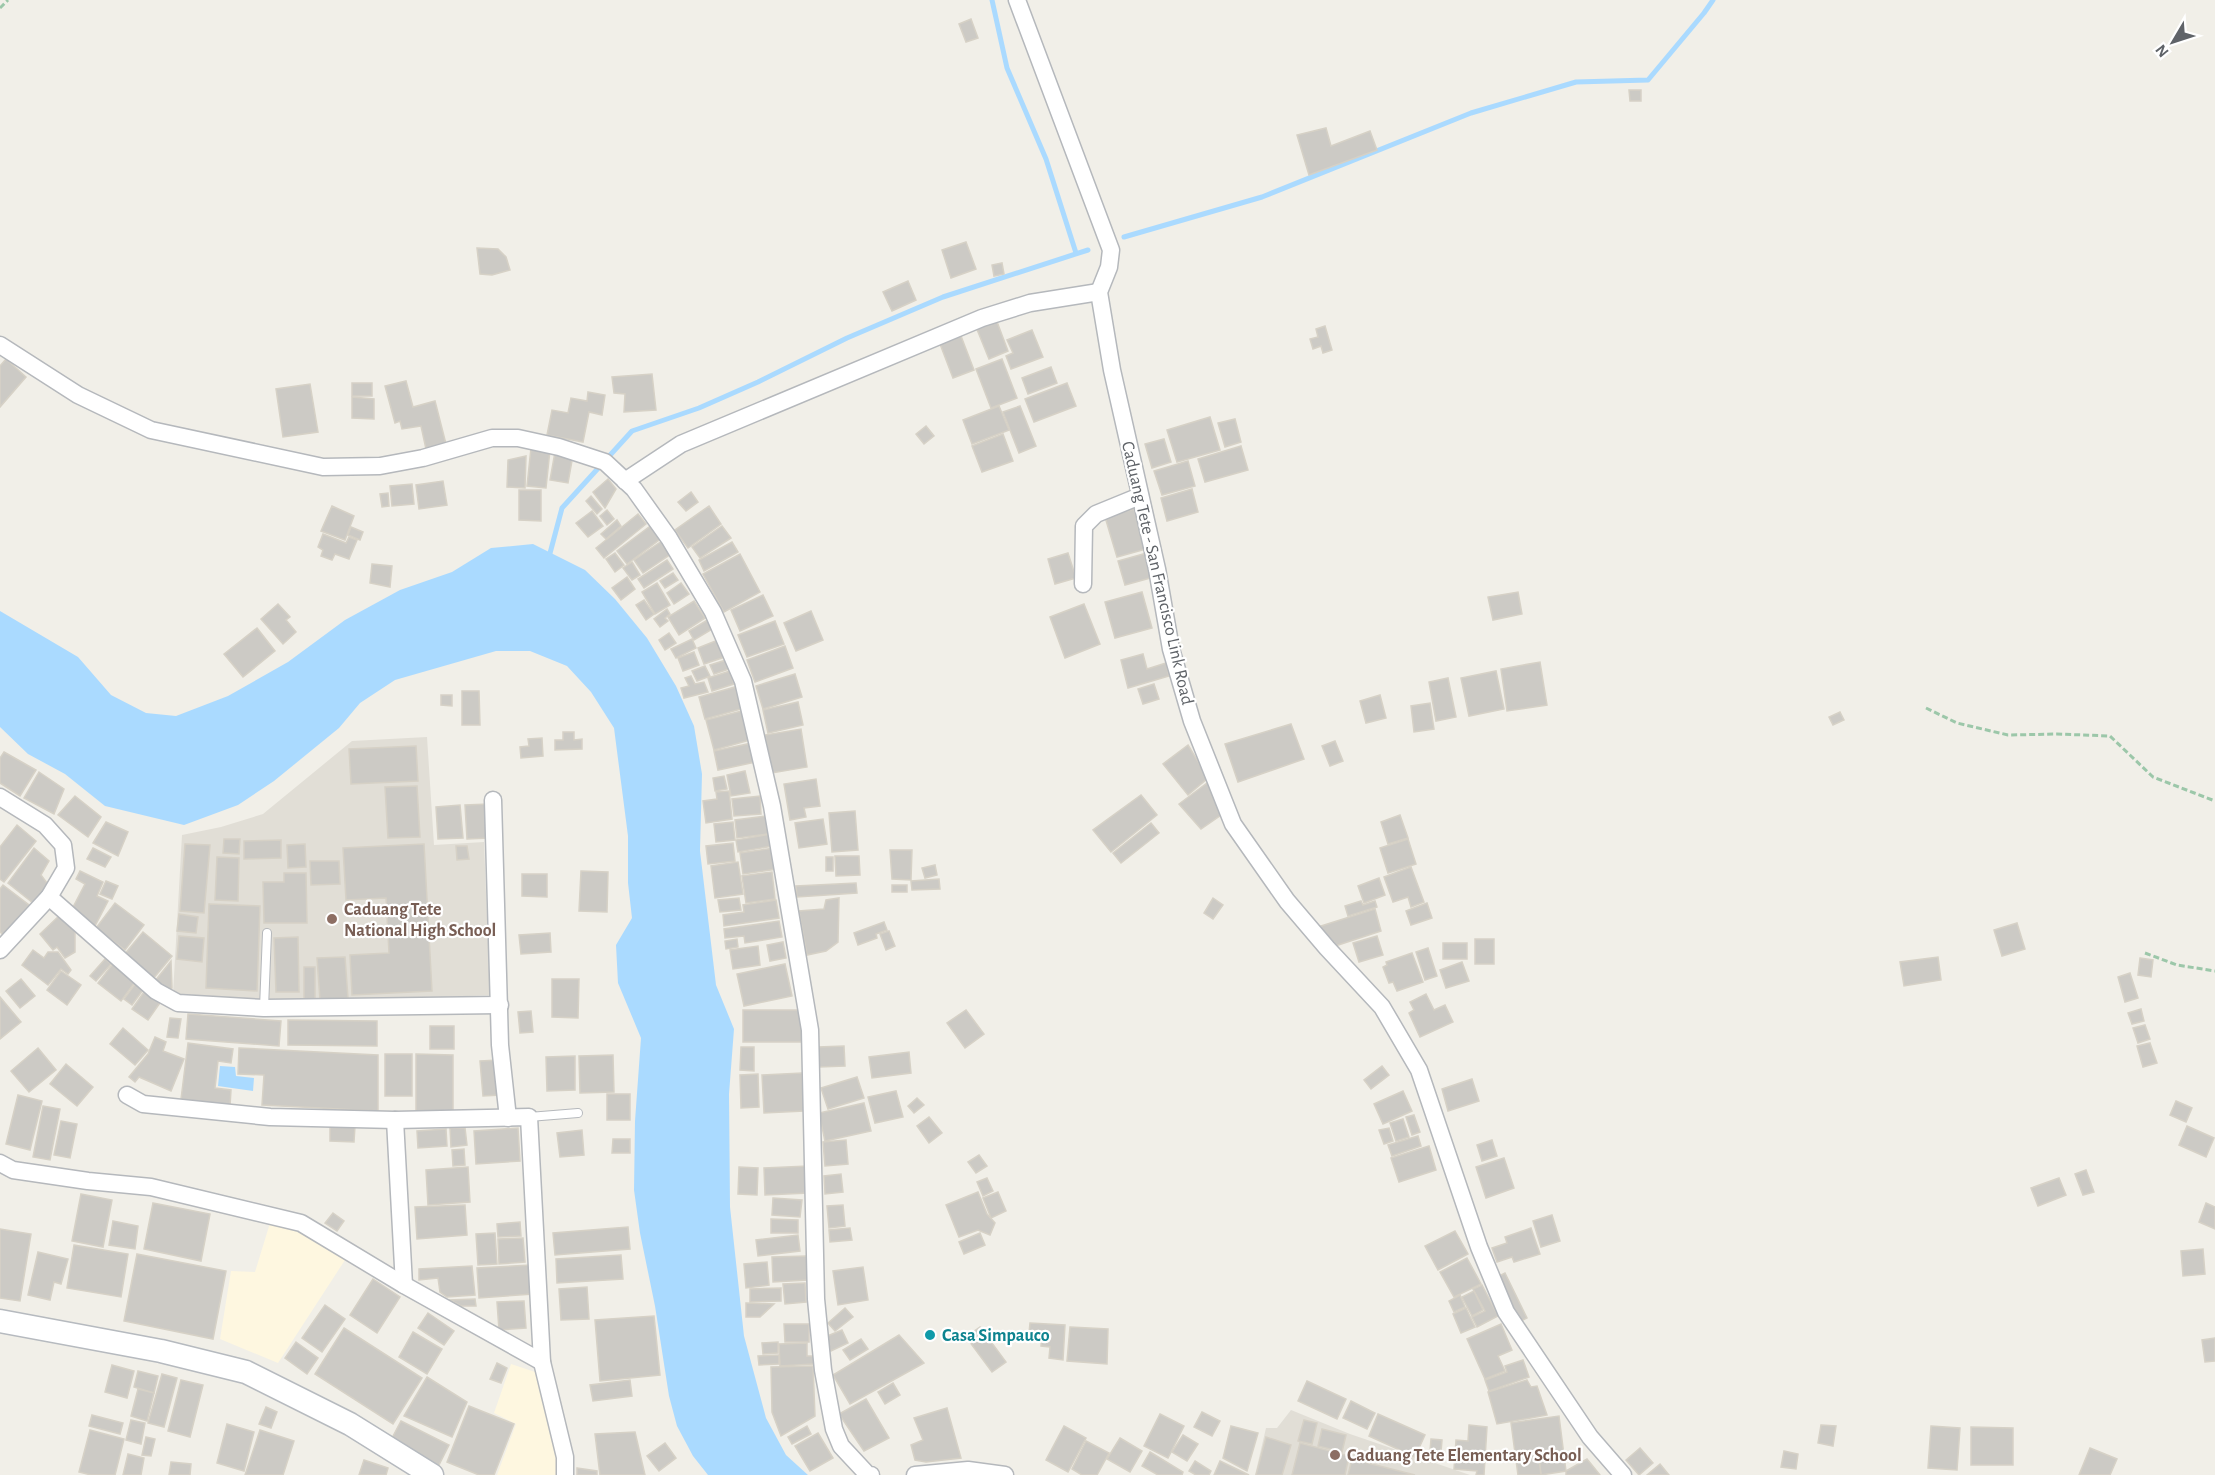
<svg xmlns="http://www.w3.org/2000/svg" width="2215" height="1475" font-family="'Alegreya Sans',sans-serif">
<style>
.commercial{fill:#fef7e0}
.education{fill:#e1ded6}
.water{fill:#aadaff}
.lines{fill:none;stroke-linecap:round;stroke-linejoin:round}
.stream{stroke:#aadaff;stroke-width:5}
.building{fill:#cccac5;stroke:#d6d1c6;stroke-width:1.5}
.service-casing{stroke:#b5b8bc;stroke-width:10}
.minor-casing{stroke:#b5b8bc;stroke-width:19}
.secondary-casing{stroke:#b6babf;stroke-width:25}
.path{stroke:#9cc7a9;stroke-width:3;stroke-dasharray:6 3;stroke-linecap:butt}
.service{stroke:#fff;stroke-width:8}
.minor{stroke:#fff;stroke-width:16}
.secondary{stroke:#fff;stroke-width:22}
.education-dot{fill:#8d6e63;stroke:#fff;stroke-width:2}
.culture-dot{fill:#0f9aa8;stroke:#fff;stroke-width:2}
.labels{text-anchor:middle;stroke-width:4.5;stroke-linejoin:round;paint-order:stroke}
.street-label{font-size:18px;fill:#5f6368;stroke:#fff}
.education-label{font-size:18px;font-weight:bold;fill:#785e54;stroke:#fff;text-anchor:start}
.culture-label{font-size:18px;font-weight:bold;fill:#0d838f;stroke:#fff;text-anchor:start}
</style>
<rect width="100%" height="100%" fill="#f1efe8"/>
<g class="commercial">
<path d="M 270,1223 L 291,1227 L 345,1260 L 278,1363 L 220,1339 L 231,1271 L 255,1272 Z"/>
<path d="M 511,1364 L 541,1374 L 560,1461 L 557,1475 L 497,1475 L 516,1424 L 494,1413 Z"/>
</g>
<g class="education">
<path d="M 427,737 L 434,845 L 484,842 L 490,995 L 312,1003 L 184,998 L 173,994 L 182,835 L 221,827 L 263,814 L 352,741 Z"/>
<path d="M 1291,1410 L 1350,1434 L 1470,1475 L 1255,1475 L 1266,1428 L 1277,1428 Z"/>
</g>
<g class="water">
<path d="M 533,544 L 585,570 L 615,599 L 647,638 L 676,686 L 694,726 L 702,774 L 700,851 L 716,985 L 734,1029 L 729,1094 L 730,1207 L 744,1336 L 766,1418 L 786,1455 L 808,1475 L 708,1475 L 693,1456 L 677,1426 L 669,1396 L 655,1306 L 640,1233 L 634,1190 L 635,1121 L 641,1038 L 618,983 L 616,945 L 632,918 L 628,883 L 628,836 L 614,728 L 591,692 L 567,666 L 530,651 L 496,651 L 395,680 L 360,703 L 339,728 L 274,781 L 238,805 L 184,825 L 105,806 L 65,774 L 28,754 L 0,727 L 0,611 L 78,657 L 111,695 L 146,713 L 176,716 L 228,696 L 288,662 L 345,620 L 400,590 L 452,572 L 491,548 Z"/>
<path d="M 220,1066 L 235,1067 L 236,1076 L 254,1078 L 253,1091 L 218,1086 Z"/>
</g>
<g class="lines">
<g class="stream">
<path d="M 992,0 L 1007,68 L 1046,159 L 1076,253"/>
<path d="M 1124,237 L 1262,197 L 1471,113 L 1576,82 L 1648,80 L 1704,13 L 1713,0"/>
<path d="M 549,557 L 562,508 L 632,431 L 699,408 L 758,382 L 847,338 L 943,297 L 1088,250"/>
</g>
</g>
<g class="building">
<path d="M 971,19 L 978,38 L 966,42 L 959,24 Z"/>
<path d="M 1629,90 L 1641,90 L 1641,101 L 1630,101 Z"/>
<path d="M 1326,128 L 1331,146 L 1370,131 L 1377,150 L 1309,175 L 1297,135 Z"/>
<path d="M 966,242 L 976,269 L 951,278 L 942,250 Z"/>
<path d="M 477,248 L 498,249 L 506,257 L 510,270 L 492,275 L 480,274 Z"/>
<path d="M 1002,263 L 1004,274 L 994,276 L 992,265 Z"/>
<path d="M 908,281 L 916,300 L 892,311 L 883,292 Z"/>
<path d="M 996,319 L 1008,351 L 989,359 L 976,327 Z"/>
<path d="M 1325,326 L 1332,350 L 1323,353 L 1321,346 L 1313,349 L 1310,339 L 1318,337 L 1316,329 Z"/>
<path d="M 1032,330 L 1043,357 L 1011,369 L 1006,356 L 1013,353 L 1007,340 Z"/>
<path d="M 961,336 L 974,370 L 953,378 L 940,344 Z"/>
<path d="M 6,359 L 26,377 L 0,407 L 0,366 Z"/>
<path d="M 1002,359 L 1017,398 L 991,408 L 976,369 Z"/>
<path d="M 1051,367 L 1057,383 L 1028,394 L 1022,378 Z"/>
<path d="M 652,374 L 656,410 L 624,412 L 625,394 L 614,393 L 612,377 Z"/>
<path d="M 406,381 L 413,407 L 435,401 L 446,444 L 426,449 L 421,426 L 402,429 L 400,421 L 395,423 L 385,386 Z"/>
<rect x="352" y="383" width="20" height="13"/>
<path d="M 1067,383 L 1076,406 L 1034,422 L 1025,399 Z"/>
<path d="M 310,384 L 318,432 L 283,437 L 276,389 Z"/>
<path d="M 588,392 L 605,395 L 602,415 L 589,412 L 583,442 L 547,435 L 552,410 L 568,413 L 571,398 L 587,401 Z"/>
<path d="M 352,397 L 374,399 L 374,419 L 352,418 Z"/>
<path d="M 999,406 L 1009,430 L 972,444 L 963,420 Z"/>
<path d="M 1020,406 L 1036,446 L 1019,453 L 1003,412 Z"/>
<path d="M 1210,417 L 1220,450 L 1177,462 L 1167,430 Z"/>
<path d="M 1235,419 L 1241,442 L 1225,447 L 1218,423 Z"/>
<path d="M 926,426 L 934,436 L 924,444 L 916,434 Z"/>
<path d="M 1003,434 L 1013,461 L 982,472 L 972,446 Z"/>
<path d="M 1164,439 L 1171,462 L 1152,468 L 1145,444 Z"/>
<path d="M 1241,446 L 1248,470 L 1205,482 L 1198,459 Z"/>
<path d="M 531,448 L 550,450 L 546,488 L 527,486 Z"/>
<path d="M 555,452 L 573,455 L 568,483 L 550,480 Z"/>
<path d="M 526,456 L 525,488 L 507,487 L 508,460 Z"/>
<path d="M 1188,461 L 1195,486 L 1162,495 L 1154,471 Z"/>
<path d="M 608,479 L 616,489 L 605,508 L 593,492 Z"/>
<path d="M 443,481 L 447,505 L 419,509 L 416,485 Z"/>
<path d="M 412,484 L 414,504 L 392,506 L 390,486 Z"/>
<path d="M 1192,489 L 1198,512 L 1167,521 L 1161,498 Z"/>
<path d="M 519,490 L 541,490 L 541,521 L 519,520 Z"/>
<path d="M 691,492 L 698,502 L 686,511 L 678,502 Z"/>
<path d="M 388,493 L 389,506 L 382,507 L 380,494 Z"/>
<path d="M 591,496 L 602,509 L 597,514 L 586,501 Z"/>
<path d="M 332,506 L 354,516 L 345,540 L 321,531 Z"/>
<path d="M 709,506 L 721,524 L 688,548 L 675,530 Z"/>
<path d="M 1134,509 L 1146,549 L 1117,557 L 1105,517 Z"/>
<path d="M 607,510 L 614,519 L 607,525 L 600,516 Z"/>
<path d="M 592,511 L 603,526 L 588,537 L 576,523 Z"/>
<path d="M 638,514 L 646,524 L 604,558 L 596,548 Z"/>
<path d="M 617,520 L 621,526 L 606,539 L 601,534 Z"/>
<path d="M 653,524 L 663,537 L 627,564 L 617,551 Z"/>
<path d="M 722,526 L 731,538 L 700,558 L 692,547 Z"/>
<path d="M 351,527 L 363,532 L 360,540 L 348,535 Z"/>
<path d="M 323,534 L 346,543 L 349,537 L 357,540 L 349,559 L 335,554 L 332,560 L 321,556 L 323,550 L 318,547 Z"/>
<path d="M 662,541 L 671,554 L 643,573 L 634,560 Z"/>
<path d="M 732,542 L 738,552 L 704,571 L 699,560 Z"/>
<path d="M 615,553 L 624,565 L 615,572 L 606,559 Z"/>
<path d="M 1068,553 L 1076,578 L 1055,584 L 1048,559 Z"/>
<path d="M 1147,553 L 1154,577 L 1125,585 L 1118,561 Z"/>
<path d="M 740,554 L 760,592 L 724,612 L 703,574 Z"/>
<path d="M 667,560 L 673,569 L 644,588 L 638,579 Z"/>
<path d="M 632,562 L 640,575 L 632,580 L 623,568 Z"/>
<path d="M 372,564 L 392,566 L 390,587 L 370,583 Z"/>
<path d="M 673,573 L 678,580 L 665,588 L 660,581 Z"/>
<path d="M 627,577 L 635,589 L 621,600 L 612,588 Z"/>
<path d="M 657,583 L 670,605 L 655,614 L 642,592 Z"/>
<path d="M 681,583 L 689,594 L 674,604 L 667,593 Z"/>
<path d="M 1142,592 L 1152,628 L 1115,638 L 1105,602 Z"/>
<path d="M 1518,592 L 1522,614 L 1493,620 L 1488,597 Z"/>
<path d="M 763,595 L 773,616 L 740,631 L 731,610 Z"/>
<path d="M 644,600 L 654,614 L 646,620 L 636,605 Z"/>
<path d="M 694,601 L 705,618 L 679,635 L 668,617 Z"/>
<path d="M 278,604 L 290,617 L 286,620 L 296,632 L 283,644 L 261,619 Z"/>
<path d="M 1084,604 L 1100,644 L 1065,658 L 1050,617 Z"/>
<path d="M 667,609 L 670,614 L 665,618 L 668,621 L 660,627 L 654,619 Z"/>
<path d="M 811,611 L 823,640 L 796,651 L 784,623 Z"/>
<path d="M 709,619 L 714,628 L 694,640 L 689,631 Z"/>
<path d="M 775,621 L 784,644 L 747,657 L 738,635 Z"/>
<path d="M 257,628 L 275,651 L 243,677 L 224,654 Z"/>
<path d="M 669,633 L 676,643 L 665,650 L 659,640 Z"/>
<path d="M 692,639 L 696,648 L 676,658 L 671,649 Z"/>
<path d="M 718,640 L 725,657 L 704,664 L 698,648 Z"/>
<path d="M 785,646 L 793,668 L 755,682 L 747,660 Z"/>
<path d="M 694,652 L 699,665 L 683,671 L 678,658 Z"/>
<path d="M 1143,654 L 1147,669 L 1166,663 L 1169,676 L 1128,688 L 1121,660 Z"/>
<path d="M 726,660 L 729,669 L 714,674 L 710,665 Z"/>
<path d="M 1540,662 L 1547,705 L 1507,711 L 1501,669 Z"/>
<path d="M 705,666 L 710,676 L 697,681 L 692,671 Z"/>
<path d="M 730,671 L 734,684 L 712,691 L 708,678 Z"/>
<path d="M 1496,671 L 1504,709 L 1469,716 L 1461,678 Z"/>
<path d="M 795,674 L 802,697 L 763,709 L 756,686 Z"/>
<path d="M 691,676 L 695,684 L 704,682 L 708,692 L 684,698 L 681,688 L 689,686 L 685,678 Z"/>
<path d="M 1448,678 L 1456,717 L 1436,721 L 1429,682 Z"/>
<path d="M 1154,684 L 1159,699 L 1143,704 L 1138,689 Z"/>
<path d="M 735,687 L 741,709 L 705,719 L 699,697 Z"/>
<path d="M 462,691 L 479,691 L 480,725 L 462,725 Z"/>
<path d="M 441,695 L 452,695 L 452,706 L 441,705 Z"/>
<path d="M 1380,695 L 1386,718 L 1366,723 L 1360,701 Z"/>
<path d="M 798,702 L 803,725 L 768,733 L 763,710 Z"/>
<path d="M 1430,703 L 1434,729 L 1414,732 L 1411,706 Z"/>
<path d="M 742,711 L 750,740 L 714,750 L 706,720 Z"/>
<path d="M 1840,712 L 1844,720 L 1833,725 L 1829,717 Z"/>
<path d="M 1291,724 L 1304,759 L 1238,782 L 1225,744 Z"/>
<path d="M 801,729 L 807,767 L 772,773 L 765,735 Z"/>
<path d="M 563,732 L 574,732 L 574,740 L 582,739 L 582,749 L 555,750 L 555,740 L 563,740 Z"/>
<path d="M 542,738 L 543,756 L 521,758 L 520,747 L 529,746 L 528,739 Z"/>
<path d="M 1335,741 L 1343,761 L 1330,766 L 1322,746 Z"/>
<path d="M 752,743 L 756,762 L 718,770 L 714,751 Z"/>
<path d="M 1188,745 L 1208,778 L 1188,795 L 1163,764 Z"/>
<path d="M 416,746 L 418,781 L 351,784 L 349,749 Z"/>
<path d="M 4,752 L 36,770 L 20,796 L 0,783 L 0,758 Z"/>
<path d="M 745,771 L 750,793 L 731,796 L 727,775 Z"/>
<path d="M 39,772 L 64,789 L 54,814 L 24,798 Z"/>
<path d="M 724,776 L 727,789 L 715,791 L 713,778 Z"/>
<path d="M 816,779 L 820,806 L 804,808 L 806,817 L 790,820 L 784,784 Z"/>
<path d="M 1207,783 L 1224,813 L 1201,829 L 1179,804 Z"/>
<path d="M 417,786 L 420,837 L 388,838 L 385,787 Z"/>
<path d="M 729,791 L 732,819 L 706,823 L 703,801 L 717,799 L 716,792 Z"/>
<path d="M 1141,795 L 1157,815 L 1111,852 L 1093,830 Z"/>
<path d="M 75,796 L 101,817 L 88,837 L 58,815 Z"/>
<path d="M 760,796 L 761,814 L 734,816 L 732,799 Z"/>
<path d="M 489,804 L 490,838 L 467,839 L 465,805 Z"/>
<path d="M 460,805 L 463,838 L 438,839 L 436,807 Z"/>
<path d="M 855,811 L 858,850 L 832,852 L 829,813 Z"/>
<path d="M 1400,815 L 1408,838 L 1388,844 L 1381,822 Z"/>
<path d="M 766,816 L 768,834 L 737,838 L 735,820 Z"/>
<path d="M 823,819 L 827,844 L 799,848 L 795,823 Z"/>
<path d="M 106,822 L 128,832 L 118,856 L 93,843 Z"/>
<path d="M 733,822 L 735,840 L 716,842 L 714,824 Z"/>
<path d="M 1151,823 L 1159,833 L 1121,863 L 1113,853 Z"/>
<path d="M 17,825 L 36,841 L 4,882 L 0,879 L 0,847 Z"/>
<path d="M 771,834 L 773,846 L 738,852 L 736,840 Z"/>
<path d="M 224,839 L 240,839 L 239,854 L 223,853 Z"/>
<path d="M 1408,839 L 1416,864 L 1388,873 L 1380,848 Z"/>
<path d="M 281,840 L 281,858 L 244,859 L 244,841 Z"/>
<path d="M 733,843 L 735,861 L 708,864 L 706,846 Z"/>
<path d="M 185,844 L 210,845 L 204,913 L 180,911 Z"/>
<path d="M 305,844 L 306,867 L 288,868 L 287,845 Z"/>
<path d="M 424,844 L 432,991 L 352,995 L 350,955 L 389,953 L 386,898 L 346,900 L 343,848 Z"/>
<path d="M 456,846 L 467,846 L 469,859 L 457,860 Z"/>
<path d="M 34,848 L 49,861 L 41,875 L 50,887 L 38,907 L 8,883 Z"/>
<path d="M 93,848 L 111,857 L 105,867 L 87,859 Z"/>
<path d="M 774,848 L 777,869 L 743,874 L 740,853 Z"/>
<path d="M 890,850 L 912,850 L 911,880 L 892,879 Z"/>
<path d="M 835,856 L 859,856 L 860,875 L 836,876 Z"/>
<path d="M 217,857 L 239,858 L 238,901 L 215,900 Z"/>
<rect x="826" y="857" width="7" height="14"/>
<path d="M 310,861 L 339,861 L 340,884 L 311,885 Z"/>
<path d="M 738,862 L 743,894 L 715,898 L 711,866 Z"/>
<path d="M 935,865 L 937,875 L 925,878 L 922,868 Z"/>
<path d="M 1411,867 L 1424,902 L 1411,907 L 1408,897 L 1393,902 L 1384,877 Z"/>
<path d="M 80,871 L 103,882 L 97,896 L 108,901 L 95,926 L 70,913 L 85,884 L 76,879 Z"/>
<path d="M 581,871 L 608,872 L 607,912 L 579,911 Z"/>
<path d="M 772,872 L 775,899 L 746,903 L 742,876 Z"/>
<path d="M 284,873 L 306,873 L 307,923 L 264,923 L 263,882 L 284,882 Z"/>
<path d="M 522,874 L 547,874 L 547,897 L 522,896 Z"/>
<path d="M 1379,878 L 1385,895 L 1364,903 L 1358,886 Z"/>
<path d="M 939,879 L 940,889 L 912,890 L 911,881 Z"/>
<path d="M 106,881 L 118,886 L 112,899 L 100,894 Z"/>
<path d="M 856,883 L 857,893 L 797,897 L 796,886 Z"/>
<path d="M 3,885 L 29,905 L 5,936 L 0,932 L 0,889 Z"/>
<rect x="892" y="885" width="15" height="7"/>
<path d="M 739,898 L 741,910 L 720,912 L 718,900 Z"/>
<path d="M 839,898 L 838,942 L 826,951 L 807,955 L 799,911 L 824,909 L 826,900 Z"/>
<path d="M 1213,898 L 1223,905 L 1213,919 L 1204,913 Z"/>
<path d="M 776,900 L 779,918 L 724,926 L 723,915 L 744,912 L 743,905 Z"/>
<path d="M 1361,901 L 1363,905 L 1375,901 L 1377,907 L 1348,916 L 1345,906 Z"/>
<path d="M 115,903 L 144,925 L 125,950 L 96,928 Z"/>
<path d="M 1427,903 L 1432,918 L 1411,925 L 1406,911 Z"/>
<path d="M 209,904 L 260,906 L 257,991 L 206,988 Z"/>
<path d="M 1375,909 L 1381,931 L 1332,947 L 1318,927 Z"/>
<path d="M 61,914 L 75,929 L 75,952 L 65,958 L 57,947 L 53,950 L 40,934 Z"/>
<path d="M 179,914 L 198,917 L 196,933 L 177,931 Z"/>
<path d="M 779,921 L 782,937 L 745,943 L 744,936 L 725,938 L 724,929 Z"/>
<path d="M 884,922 L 887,930 L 876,934 L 877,938 L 858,945 L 854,933 Z"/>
<path d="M 2017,923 L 2025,949 L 2002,956 L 1994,930 Z"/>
<path d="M 889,931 L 895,946 L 886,950 L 880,934 Z"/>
<path d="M 143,932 L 172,956 L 153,979 L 124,955 Z"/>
<path d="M 550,933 L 551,952 L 521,954 L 519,935 Z"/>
<path d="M 179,936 L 204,938 L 202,962 L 177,959 Z"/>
<path d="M 1377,936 L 1383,955 L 1359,962 L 1353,943 Z"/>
<path d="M 298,937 L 299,992 L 276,992 L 274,938 Z"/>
<path d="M 737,939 L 738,947 L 726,949 L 725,941 Z"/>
<rect x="1475" y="939" width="19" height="25"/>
<path d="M 783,942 L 786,958 L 770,961 L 767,945 Z"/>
<rect x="1443" y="943" width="24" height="16"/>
<path d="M 758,946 L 760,965 L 733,969 L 730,950 Z"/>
<path d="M 1428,948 L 1437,976 L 1425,980 L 1416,952 Z"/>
<path d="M 33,950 L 44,958 L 48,952 L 58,952 L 71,970 L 68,974 L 61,969 L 48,985 L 22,965 Z"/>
<path d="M 1412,953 L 1423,982 L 1397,991 L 1393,982 L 1389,983 L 1383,967 L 1387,965 L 1386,962 Z"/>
<path d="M 345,957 L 348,998 L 320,1000 L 317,958 Z"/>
<path d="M 1938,957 L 1941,980 L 1904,986 L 1900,962 Z"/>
<path d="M 2140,958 L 2153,960 L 2151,977 L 2138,975 Z"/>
<path d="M 105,959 L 111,964 L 96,981 L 90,976 Z"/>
<path d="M 115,961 L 138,978 L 121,1001 L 98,983 Z"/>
<path d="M 171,961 L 172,988 L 168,993 L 155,981 Z"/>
<path d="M 1462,962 L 1469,981 L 1446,988 L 1440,970 Z"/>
<path d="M 785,964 L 792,996 L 744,1006 L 737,974 Z"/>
<rect x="304" y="967" width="11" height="32"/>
<path d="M 61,971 L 81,985 L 67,1005 L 47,990 Z"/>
<path d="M 2130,973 L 2138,998 L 2125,1002 L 2118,977 Z"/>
<path d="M 21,979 L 35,996 L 20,1008 L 6,991 Z"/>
<path d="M 552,979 L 579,979 L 578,1018 L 552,1017 Z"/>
<path d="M 138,980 L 146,986 L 132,1005 L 124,999 Z"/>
<path d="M 146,989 L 162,1000 L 148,1020 L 132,1009 Z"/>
<path d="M 1426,994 L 1434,1010 L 1445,1005 L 1453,1022 L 1420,1037 L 1409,1013 L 1414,1010 L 1410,1002 Z"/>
<path d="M 0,997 L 21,1022 L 0,1039 Z"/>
<path d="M 2141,1009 L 2144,1021 L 2132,1024 L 2128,1013 Z"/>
<path d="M 743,1010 L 801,1010 L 802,1042 L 743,1042 Z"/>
<path d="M 966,1010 L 984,1034 L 965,1048 L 947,1023 Z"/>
<path d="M 531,1011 L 533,1032 L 520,1033 L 518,1012 Z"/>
<path d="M 188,1014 L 281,1021 L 279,1046 L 186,1039 Z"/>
<path d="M 170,1018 L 181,1019 L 178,1038 L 167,1037 Z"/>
<path d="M 288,1020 L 377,1021 L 377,1046 L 288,1045 Z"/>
<path d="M 2145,1025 L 2150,1039 L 2138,1043 L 2133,1028 Z"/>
<rect x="430" y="1026" width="24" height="23"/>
<path d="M 123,1028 L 148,1050 L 135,1065 L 110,1044 Z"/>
<path d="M 155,1037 L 166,1042 L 163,1051 L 184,1059 L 171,1091 L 139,1077 L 135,1082 L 129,1077 L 148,1054 Z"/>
<path d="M 188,1043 L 233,1049 L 231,1063 L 218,1061 L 215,1088 L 231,1090 L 230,1106 L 181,1099 Z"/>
<path d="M 2150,1043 L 2157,1063 L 2143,1067 L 2137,1046 Z"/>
<path d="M 844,1046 L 845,1066 L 819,1067 L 818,1047 Z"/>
<path d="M 741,1047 L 754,1047 L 754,1071 L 740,1070 Z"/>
<path d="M 38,1048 L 56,1070 L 29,1092 L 11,1071 Z"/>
<path d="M 239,1048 L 378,1055 L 378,1111 L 262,1105 L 264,1075 L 238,1074 Z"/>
<path d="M 909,1052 L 911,1073 L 872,1078 L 869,1057 Z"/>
<rect x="385" y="1054" width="27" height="42"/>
<path d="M 416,1054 L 453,1055 L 453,1112 L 416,1111 Z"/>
<path d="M 613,1055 L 614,1092 L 580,1093 L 579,1056 Z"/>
<path d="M 575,1056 L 575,1090 L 547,1091 L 546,1057 Z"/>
<path d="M 498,1060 L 501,1095 L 483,1096 L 480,1061 Z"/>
<path d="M 66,1064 L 93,1087 L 77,1106 L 50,1084 Z"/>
<path d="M 1382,1066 L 1389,1075 L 1371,1089 L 1364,1080 Z"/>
<path d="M 802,1073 L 804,1111 L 764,1113 L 762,1075 Z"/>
<path d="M 758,1074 L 759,1107 L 741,1108 L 740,1075 Z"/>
<path d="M 857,1077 L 864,1098 L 828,1109 L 821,1088 Z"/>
<path d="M 1472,1079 L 1479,1101 L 1448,1111 L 1442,1089 Z"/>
<path d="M 896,1091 L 903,1117 L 875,1123 L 868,1097 Z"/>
<path d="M 1403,1091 L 1412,1111 L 1383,1124 L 1374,1104 Z"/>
<rect x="607" y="1094" width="23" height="26"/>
<path d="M 18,1095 L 42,1101 L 30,1150 L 6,1144 Z"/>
<path d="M 917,1098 L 924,1105 L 914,1113 L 908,1106 Z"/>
<path d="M 2176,1101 L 2192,1108 L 2186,1122 L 2170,1115 Z"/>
<path d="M 864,1103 L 871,1131 L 825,1141 L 819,1113 Z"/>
<path d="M 43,1106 L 60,1109 L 50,1160 L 33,1157 Z"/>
<path d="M 1414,1115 L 1420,1132 L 1412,1135 L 1406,1117 Z"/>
<path d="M 929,1117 L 942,1133 L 929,1143 L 917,1126 Z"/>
<path d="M 1403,1119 L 1409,1137 L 1396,1141 L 1390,1123 Z"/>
<path d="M 61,1121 L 77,1124 L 70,1158 L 54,1155 Z"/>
<path d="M 330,1126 L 355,1126 L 354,1142 L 330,1141 Z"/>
<path d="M 2187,1126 L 2214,1138 L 2206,1157 L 2179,1145 Z"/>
<path d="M 450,1128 L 465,1128 L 467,1145 L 451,1147 Z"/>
<path d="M 518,1128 L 520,1161 L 476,1164 L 474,1131 Z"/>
<path d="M 1389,1128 L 1393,1141 L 1384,1144 L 1379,1130 Z"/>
<path d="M 446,1129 L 447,1146 L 418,1148 L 417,1131 Z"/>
<path d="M 582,1130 L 584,1155 L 560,1157 L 557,1133 Z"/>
<path d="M 1418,1136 L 1421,1146 L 1392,1156 L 1388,1145 Z"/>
<path d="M 613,1139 L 630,1139 L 630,1153 L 612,1153 Z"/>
<path d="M 846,1140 L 848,1164 L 825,1166 L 823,1142 Z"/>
<path d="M 1492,1140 L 1497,1156 L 1482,1161 L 1477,1145 Z"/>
<path d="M 1429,1146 L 1436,1170 L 1399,1182 L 1391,1158 Z"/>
<path d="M 464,1149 L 465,1165 L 453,1166 L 452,1150 Z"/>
<path d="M 979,1155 L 987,1166 L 976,1173 L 968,1162 Z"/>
<path d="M 1504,1158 L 1514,1188 L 1486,1198 L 1476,1167 Z"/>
<path d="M 808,1166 L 809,1193 L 765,1195 L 764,1168 Z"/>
<path d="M 468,1167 L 470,1202 L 428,1205 L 426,1170 Z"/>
<path d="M 739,1167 L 758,1168 L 757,1195 L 738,1194 Z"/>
<path d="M 2086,1170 L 2094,1192 L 2083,1195 L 2075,1174 Z"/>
<path d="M 841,1174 L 843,1192 L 825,1194 L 824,1176 Z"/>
<path d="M 987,1178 L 993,1191 L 983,1196 L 977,1182 Z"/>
<path d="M 2059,1178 L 2066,1195 L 2038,1206 L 2031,1188 Z"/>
<path d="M 978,1192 L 987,1214 L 995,1223 L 990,1235 L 978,1230 L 959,1237 L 946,1205 Z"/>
<path d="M 998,1192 L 1006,1211 L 991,1218 L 983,1198 Z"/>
<path d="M 81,1194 L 112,1200 L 103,1247 L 72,1241 Z"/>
<path d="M 773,1198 L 802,1200 L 800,1217 L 772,1215 Z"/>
<path d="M 153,1203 L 210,1214 L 201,1261 L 144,1249 Z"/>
<path d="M 2206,1203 L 2215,1207 L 2215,1229 L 2199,1222 Z"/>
<path d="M 465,1205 L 467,1235 L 417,1239 L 415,1207 Z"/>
<path d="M 843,1205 L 845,1226 L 829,1228 L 827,1206 Z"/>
<path d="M 333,1213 L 344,1221 L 337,1231 L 325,1223 Z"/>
<path d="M 1552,1215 L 1560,1241 L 1541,1247 L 1533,1221 Z"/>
<path d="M 771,1219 L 798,1220 L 798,1233 L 771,1233 Z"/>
<path d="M 113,1221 L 138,1226 L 135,1249 L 109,1245 Z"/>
<path d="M 520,1222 L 521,1236 L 498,1237 L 497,1224 Z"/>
<path d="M 628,1227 L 630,1249 L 555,1255 L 553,1233 Z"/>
<path d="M 850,1228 L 852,1240 L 830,1242 L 829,1230 Z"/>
<path d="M 1531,1228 L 1540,1254 L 1514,1262 L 1512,1257 L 1497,1262 L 1492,1248 L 1507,1243 L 1505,1237 Z"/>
<path d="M 0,1229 L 31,1234 L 20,1301 L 0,1298 Z"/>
<path d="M 1455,1231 L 1468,1254 L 1438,1270 L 1425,1246 Z"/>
<path d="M 495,1233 L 497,1264 L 478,1265 L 476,1234 Z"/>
<path d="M 980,1233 L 985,1245 L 964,1254 L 959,1242 Z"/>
<path d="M 798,1235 L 800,1251 L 758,1256 L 756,1240 Z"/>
<path d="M 523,1238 L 525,1262 L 499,1264 L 498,1239 Z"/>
<path d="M 74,1245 L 128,1254 L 121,1297 L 67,1288 Z"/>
<path d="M 2203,1249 L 2205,1274 L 2183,1276 L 2181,1251 Z"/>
<path d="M 38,1252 L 68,1259 L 61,1284 L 54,1282 L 50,1300 L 28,1295 Z"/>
<path d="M 137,1254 L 226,1271 L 213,1339 L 124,1321 Z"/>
<path d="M 621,1255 L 623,1279 L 557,1283 L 556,1259 Z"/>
<path d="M 807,1256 L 808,1280 L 773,1282 L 772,1257 Z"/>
<path d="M 1467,1258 L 1481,1284 L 1454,1297 L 1440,1272 Z"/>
<path d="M 767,1262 L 769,1285 L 746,1288 L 744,1264 Z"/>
<path d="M 531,1265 L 533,1294 L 479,1298 L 477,1268 Z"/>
<path d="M 472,1266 L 475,1295 L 447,1297 L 440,1292 L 438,1278 L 419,1280 L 419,1269 Z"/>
<path d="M 863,1267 L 868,1300 L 838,1305 L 833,1271 Z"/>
<path d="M 1505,1273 L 1527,1318 L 1519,1322 L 1497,1277 Z"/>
<path d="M 373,1279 L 400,1297 L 377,1333 L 350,1315 Z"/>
<path d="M 805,1283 L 806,1302 L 785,1304 L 783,1284 Z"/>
<path d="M 1482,1285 L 1498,1316 L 1477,1327 L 1472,1317 L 1485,1311 L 1473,1289 Z"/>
<path d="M 587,1287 L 589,1319 L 561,1320 L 559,1289 Z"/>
<path d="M 781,1288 L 781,1301 L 750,1302 L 750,1289 Z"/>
<path d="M 1474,1291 L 1483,1310 L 1472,1316 L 1462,1297 Z"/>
<path d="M 1460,1295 L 1465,1307 L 1454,1312 L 1449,1301 Z"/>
<path d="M 475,1299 L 476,1306 L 461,1306 L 450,1300 Z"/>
<path d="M 524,1301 L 526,1328 L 499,1330 L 497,1302 Z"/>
<path d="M 746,1303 L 774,1304 L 760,1317 L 746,1317 Z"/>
<path d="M 325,1305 L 345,1319 L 322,1352 L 302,1338 Z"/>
<path d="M 845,1308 L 853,1317 L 835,1331 L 828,1323 Z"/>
<path d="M 1466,1308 L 1475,1327 L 1461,1333 L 1453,1314 Z"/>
<path d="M 428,1313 L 454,1331 L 444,1345 L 418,1328 Z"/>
<path d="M 654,1316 L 660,1375 L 600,1381 L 595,1320 Z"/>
<path d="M 1030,1323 L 1065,1325 L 1063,1360 L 1049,1358 L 1050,1347 L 1041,1346 L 1042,1334 L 1029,1333 Z"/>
<path d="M 784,1324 L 809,1324 L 809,1342 L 785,1342 Z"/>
<path d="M 1501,1324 L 1512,1350 L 1498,1356 L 1505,1371 L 1485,1379 L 1467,1339 Z"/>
<path d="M 980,1327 L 1006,1362 L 992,1372 L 966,1337 Z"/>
<path d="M 1070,1327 L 1108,1329 L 1107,1364 L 1067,1361 Z"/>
<path d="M 344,1328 L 422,1378 L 393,1424 L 315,1374 Z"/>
<path d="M 842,1330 L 848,1343 L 831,1351 L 825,1337 Z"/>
<path d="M 413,1332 L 442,1349 L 427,1374 L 399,1357 Z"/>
<path d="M 899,1335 L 924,1363 L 850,1404 L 833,1375 Z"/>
<path d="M 2215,1338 L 2215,1361 L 2205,1362 L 2202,1340 Z"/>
<path d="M 861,1339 L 868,1349 L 850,1360 L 843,1350 Z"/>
<path d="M 296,1342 L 318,1358 L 307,1374 L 285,1358 Z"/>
<path d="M 778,1342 L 778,1353 L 763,1354 L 762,1343 Z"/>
<path d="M 807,1343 L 807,1356 L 814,1356 L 814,1364 L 780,1366 L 779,1344 Z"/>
<path d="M 779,1355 L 779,1364 L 759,1365 L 758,1356 Z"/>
<path d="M 1523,1360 L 1529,1377 L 1489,1391 L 1485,1380 L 1507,1372 L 1505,1366 Z"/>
<path d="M 497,1363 L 507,1368 L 501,1383 L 490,1379 Z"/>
<path d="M 112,1365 L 134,1371 L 127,1398 L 105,1392 Z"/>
<path d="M 813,1366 L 815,1416 L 781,1436 L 772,1412 L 771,1367 Z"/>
<path d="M 138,1371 L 158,1376 L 154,1393 L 134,1387 Z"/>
<path d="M 162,1374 L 177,1378 L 164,1427 L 148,1423 Z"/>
<path d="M 427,1377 L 467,1402 L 452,1437 L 404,1416 Z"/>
<path d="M 181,1380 L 203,1385 L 190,1437 L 168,1431 Z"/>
<path d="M 630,1380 L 632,1396 L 593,1401 L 590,1385 Z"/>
<path d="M 1527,1380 L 1531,1387 L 1537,1386 L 1547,1415 L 1497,1424 L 1488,1392 Z"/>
<path d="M 1307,1381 L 1346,1399 L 1337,1419 L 1298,1401 Z"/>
<path d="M 893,1383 L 900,1395 L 885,1404 L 878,1392 Z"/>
<path d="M 138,1389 L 154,1393 L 147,1421 L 131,1416 Z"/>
<path d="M 866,1399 L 889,1438 L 864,1451 L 839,1414 Z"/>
<path d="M 1351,1401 L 1375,1413 L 1367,1429 L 1343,1418 Z"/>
<path d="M 469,1406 L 514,1424 L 494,1475 L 479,1475 L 447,1462 Z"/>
<path d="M 266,1407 L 277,1412 L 271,1428 L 259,1424 Z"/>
<path d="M 947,1408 L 961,1458 L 926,1462 L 915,1460 L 911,1445 L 923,1440 L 914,1418 Z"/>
<path d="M 1202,1412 L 1220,1421 L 1212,1436 L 1194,1427 Z"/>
<path d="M 1160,1414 L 1184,1426 L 1168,1458 L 1144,1446 Z"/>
<path d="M 1378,1414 L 1425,1435 L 1415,1457 L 1369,1436 Z"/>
<path d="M 92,1415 L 123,1423 L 120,1434 L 89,1426 Z"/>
<path d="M 1559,1416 L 1566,1471 L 1541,1475 L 1538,1450 L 1515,1453 L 1511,1423 Z"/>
<path d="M 131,1420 L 145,1423 L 141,1444 L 126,1440 Z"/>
<path d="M 1304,1420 L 1317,1423 L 1312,1444 L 1298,1441 Z"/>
<path d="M 401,1421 L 449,1445 L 436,1471 L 391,1440 Z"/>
<path d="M 227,1424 L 254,1432 L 244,1471 L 217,1463 Z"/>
<path d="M 1469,1425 L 1487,1427 L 1484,1475 L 1476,1475 L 1477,1471 L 1454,1469 L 1456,1440 L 1468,1441 Z"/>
<path d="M 1821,1425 L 1836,1426 L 1833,1446 L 1818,1443 Z"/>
<path d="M 807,1426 L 811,1434 L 792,1444 L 788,1437 Z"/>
<path d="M 1064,1426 L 1086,1438 L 1068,1472 L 1046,1460 Z"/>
<path d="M 1231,1426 L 1258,1433 L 1247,1471 L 1223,1458 Z"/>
<path d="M 1931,1426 L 1960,1428 L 1957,1470 L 1928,1468 Z"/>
<path d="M 1971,1427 L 2013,1428 L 2013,1465 L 1971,1465 Z"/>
<path d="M 1322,1429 L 1346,1435 L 1342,1452 L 1318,1446 Z"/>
<path d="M 90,1430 L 124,1439 L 115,1475 L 91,1475 L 79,1472 Z"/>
<path d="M 260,1430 L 294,1441 L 283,1475 L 245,1475 Z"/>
<path d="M 635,1432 L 645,1475 L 600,1475 L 595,1434 Z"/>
<path d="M 818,1433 L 833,1458 L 810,1471 L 795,1446 Z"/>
<path d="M 1183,1435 L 1198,1444 L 1187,1461 L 1172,1452 Z"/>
<path d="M 146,1437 L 155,1439 L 151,1456 L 142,1455 Z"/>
<path d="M 1266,1437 L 1291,1445 L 1282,1475 L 1256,1475 Z"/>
<path d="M 1120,1438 L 1142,1451 L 1130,1472 L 1107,1459 Z"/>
<path d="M 1431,1439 L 1442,1440 L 1441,1452 L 1430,1451 Z"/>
<path d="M 1086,1441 L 1109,1453 L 1097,1475 L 1082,1475 L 1072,1469 Z"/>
<path d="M 665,1443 L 676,1458 L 659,1471 L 647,1456 Z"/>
<path d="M 1300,1443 L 1349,1456 L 1345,1475 L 1292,1475 Z"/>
<path d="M 1640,1448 L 1653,1463 L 1639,1475 L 1626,1460 Z"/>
<path d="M 2090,1448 L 2117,1459 L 2110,1475 L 2079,1475 Z"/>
<path d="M 1538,1450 L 1541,1475 L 1518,1475 L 1515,1453 Z"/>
<path d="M 1784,1451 L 1798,1454 L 1796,1469 L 1781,1467 Z"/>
<path d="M 1150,1452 L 1183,1472 L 1182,1475 L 1158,1475 L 1142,1466 Z"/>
<path d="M 128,1454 L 144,1458 L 141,1475 L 123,1475 Z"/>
<path d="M 1352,1459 L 1415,1475 L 1348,1475 Z"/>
<path d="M 1587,1459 L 1600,1475 L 1566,1475 L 1566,1471 Z"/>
<path d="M 364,1460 L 388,1468 L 386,1475 L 359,1475 Z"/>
<path d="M 1195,1461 L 1211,1471 L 1209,1475 L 1196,1475 L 1189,1471 Z"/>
<path d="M 1220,1461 L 1249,1475 L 1214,1475 Z"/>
<path d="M 171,1462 L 191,1464 L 190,1475 L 169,1475 Z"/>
<path d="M 1660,1464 L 1669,1475 L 1647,1475 Z"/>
<path d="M 577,1468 L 597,1471 L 597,1475 L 577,1475 Z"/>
</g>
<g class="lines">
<defs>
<g id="service">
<path d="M 264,1008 L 267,933"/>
<path d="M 529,1117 L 578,1113"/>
</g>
<g id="minor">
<path d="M 1017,0 L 1111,250 L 1109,267 L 1099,292 L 1112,370 L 1157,569 L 1171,649 L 1192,721 L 1233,824 L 1287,901 L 1327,948 L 1382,1007 L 1419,1070 L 1479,1247 L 1506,1312 L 1590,1437 L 1623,1475"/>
<path d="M 0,345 L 78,395 L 151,430 L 323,467 L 380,466 L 423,458 L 492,438 L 518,438 L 559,447 L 605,462 L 634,489 L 669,538 L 713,612 L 743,681 L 772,806 L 810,1030 L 816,1299 L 823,1370 L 834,1429 L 841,1446 L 868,1475 L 871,1475"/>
<path d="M 625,481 L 681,444 L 982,318 L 1030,303 L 1099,292"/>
<path d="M 1083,584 L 1084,526 L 1096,514 L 1140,496"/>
<path d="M 0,797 L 45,825 L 63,845 L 66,868 L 49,897 L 0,950"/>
<path d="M 493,800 L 500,1045 L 508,1118"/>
<path d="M 49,897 L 156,991 L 178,1003 L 264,1008 L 500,1005"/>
<path d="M 127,1095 L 143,1104 L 270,1117 L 395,1120 L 529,1117 L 542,1362 L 565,1457 L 565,1475"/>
<path d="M 395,1120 L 404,1285"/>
<path d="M 0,1163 L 13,1170 L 88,1181 L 151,1187 L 301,1223 L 404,1285 L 542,1362"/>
<path d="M 915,1475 L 968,1470 L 1005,1475"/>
</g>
<path id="secondary" d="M 0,1321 L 161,1351 L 246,1372 L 350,1424 L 432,1475"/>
</defs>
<use href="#service" class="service-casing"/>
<use href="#minor" class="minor-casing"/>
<use href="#secondary" class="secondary-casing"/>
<g class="path">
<path d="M 0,8 L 8,0"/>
<path d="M 1926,708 L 1957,723 L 2008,735 L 2057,734 L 2110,736 L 2153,777 L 2215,801"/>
<path d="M 2145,953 L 2177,965 L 2215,971"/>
</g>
<use href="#service" class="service"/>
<use href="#minor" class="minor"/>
<use href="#secondary" class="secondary"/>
</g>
<g class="education-dot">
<circle cx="332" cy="919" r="6"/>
<circle cx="1335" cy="1455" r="6"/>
</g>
<circle class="culture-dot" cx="930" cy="1335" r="6"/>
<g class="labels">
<g class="street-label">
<text transform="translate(1158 573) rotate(77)" y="6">Caduang Tete - San Francisco Link Road</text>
</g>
<g class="education-label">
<text x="344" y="915">Caduang Tete<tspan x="344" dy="21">National High School</tspan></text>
<text x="1347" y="1461">Caduang Tete Elementary School</text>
</g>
<g class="culture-label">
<text x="942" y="1341">Casa Simpauco</text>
</g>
</g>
<g transform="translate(2173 42) rotate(231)" stroke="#ffffff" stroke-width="4.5" paint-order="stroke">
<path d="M0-4.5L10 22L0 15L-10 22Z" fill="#5f6368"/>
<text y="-9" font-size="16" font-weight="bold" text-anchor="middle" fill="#5f6368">N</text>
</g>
</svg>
